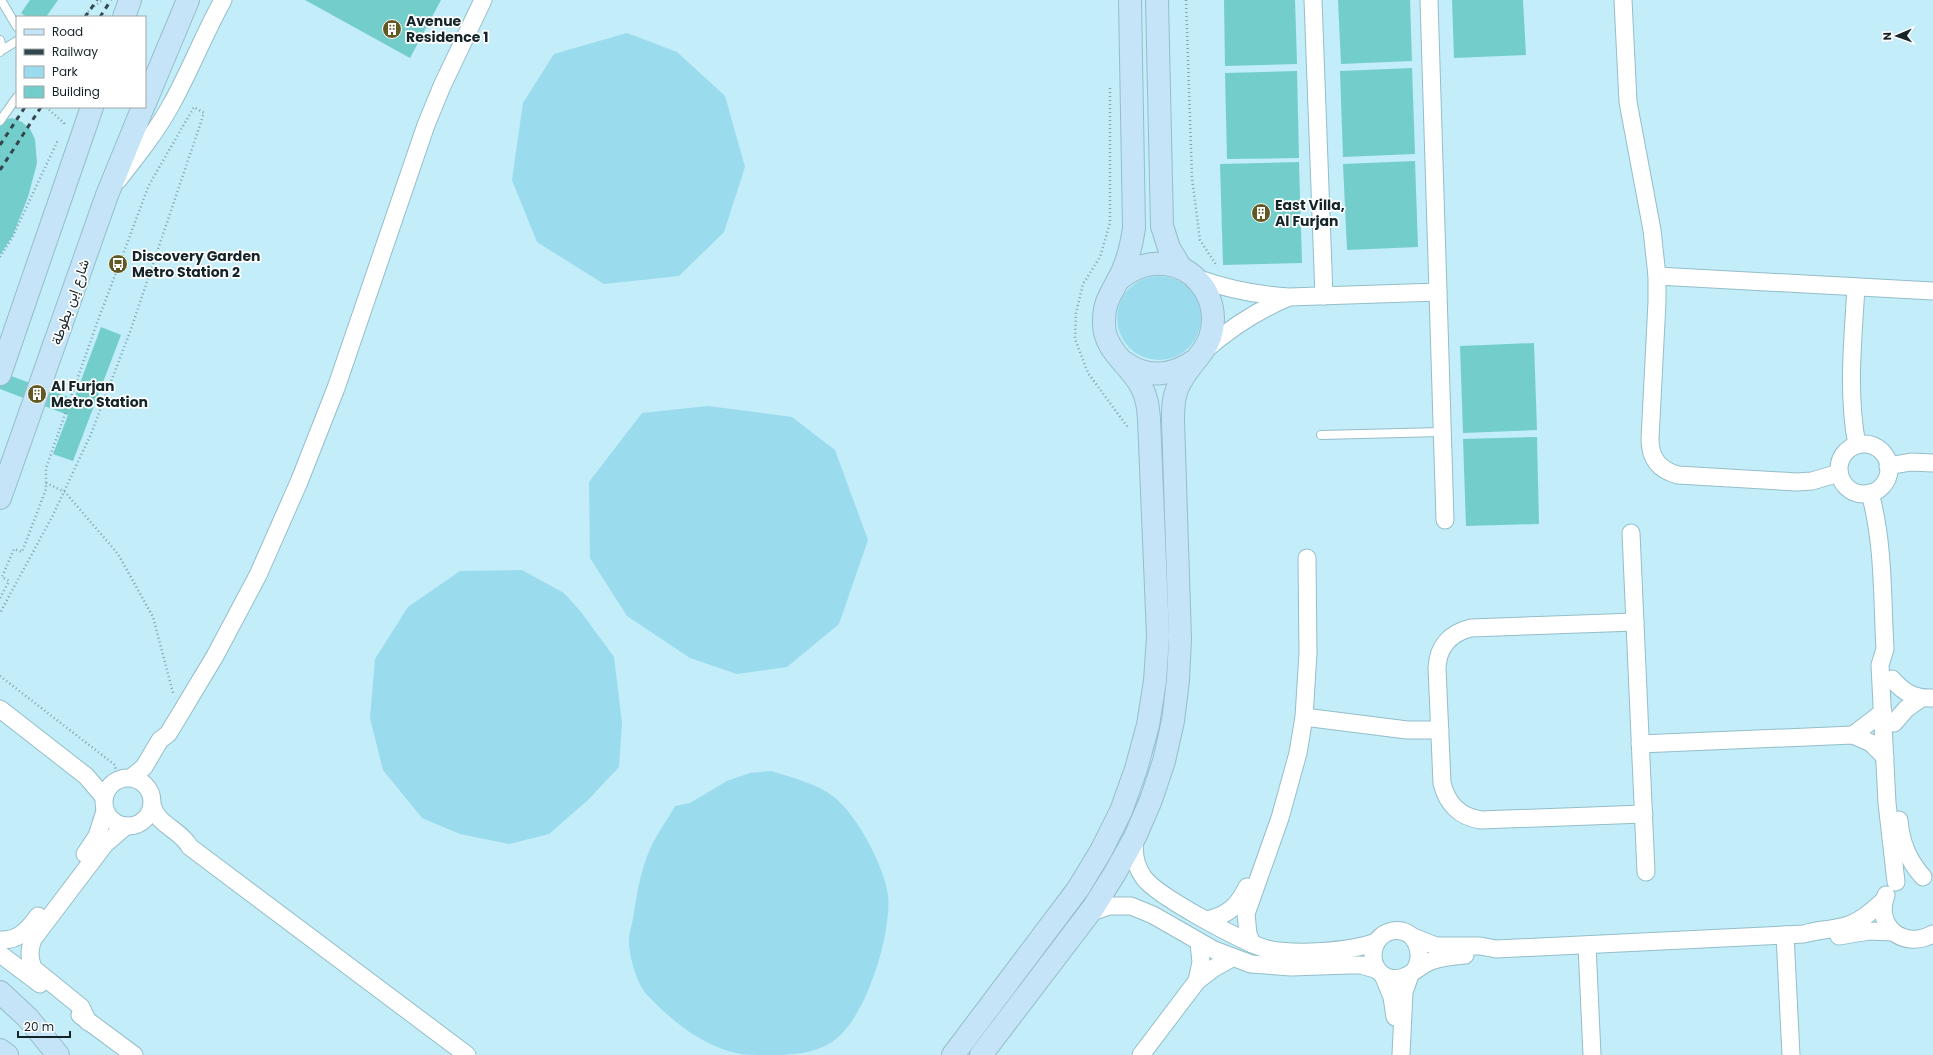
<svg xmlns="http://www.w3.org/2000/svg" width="1933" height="1055" font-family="Poppins,Vazirmatn,sans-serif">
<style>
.green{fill:#9adbed}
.building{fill:#73cecb}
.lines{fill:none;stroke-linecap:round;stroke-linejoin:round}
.lane-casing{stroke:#94bec9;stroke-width:10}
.street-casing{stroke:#94bec9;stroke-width:19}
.secondary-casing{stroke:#94bec9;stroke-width:24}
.path{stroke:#81a2ab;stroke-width:2.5;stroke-dasharray:1 3;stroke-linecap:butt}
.lane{stroke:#fff;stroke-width:8}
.street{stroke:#fff;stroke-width:17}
.secondary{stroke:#c6e4f7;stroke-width:22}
.rail{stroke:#32474d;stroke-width:3;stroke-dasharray:5 5;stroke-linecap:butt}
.labels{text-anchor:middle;stroke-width:3.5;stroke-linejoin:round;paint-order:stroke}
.poi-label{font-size:14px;font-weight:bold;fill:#142429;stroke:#fff;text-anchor:start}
.street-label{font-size:14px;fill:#142429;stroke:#fff}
</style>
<rect width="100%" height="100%" fill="#c2edf9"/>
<g class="green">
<path d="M 627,33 L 677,52 L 725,96 L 745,167 L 724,232 L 679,276 L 604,284 L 537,242 L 512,180 L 523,103 L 554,54 Z"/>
<circle cx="1159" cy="318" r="42"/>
<path d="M 708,406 L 792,417 L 835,450 L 868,540 L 839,624 L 787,667 L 737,674 L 690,658 L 627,616 L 590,558 L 589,482 L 642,413 Z"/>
<path d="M 522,570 L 564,593 L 581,612 L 614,657 L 622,723 L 619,767 L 588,800 L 549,834 L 509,844 L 460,834 L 422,818 L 383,770 L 370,718 L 375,659 L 408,607 L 460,571 Z"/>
<path d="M 771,771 C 792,778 817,783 834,797 C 857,815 884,866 888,895 C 892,933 866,1020 832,1042 C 815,1053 793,1055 774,1055 C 763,1055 750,1055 740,1054 C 706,1047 678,1026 654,1002 C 651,998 646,995 644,991 C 636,979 630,959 629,944 C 628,936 632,926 633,918 C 637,894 641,867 652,845 C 658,832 668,819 675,806 L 690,803 L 727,781 L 750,773 Z"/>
</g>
<g class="building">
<path d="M 30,0 L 58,0 L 46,17 L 27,17 L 21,13 Z"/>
<path d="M 305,0 L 441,0 L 410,58 Z"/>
<path d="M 1224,0 L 1295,0 L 1297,64 L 1225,66 Z"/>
<path d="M 1338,0 L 1410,0 L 1412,61 L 1341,64 Z"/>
<path d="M 1452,0 L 1523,0 L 1526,55 L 1454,58 Z"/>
<path d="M 1412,68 L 1415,154 L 1343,157 L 1340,71 Z"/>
<path d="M 1297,71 L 1299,158 L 1227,159 L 1225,73 Z"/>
<path d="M 12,118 L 22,122 L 30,129 L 35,139 L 37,163 L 28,197 L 13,235 L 0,255 L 0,121 Z"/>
<path d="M 1415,161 L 1418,247 L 1347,250 L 1343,164 Z"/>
<path d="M 1299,162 L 1302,263 L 1223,265 L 1220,164 Z"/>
<path d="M 101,327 L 121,335 L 73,461 L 53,454 L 68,415 L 0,389 L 0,372 L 74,399 Z"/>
<path d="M 1534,343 L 1537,430 L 1463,433 L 1460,346 Z"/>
<path d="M 1537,437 L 1539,524 L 1466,526 L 1463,439 Z"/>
</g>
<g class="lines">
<defs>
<g id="lane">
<path d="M 1,0 L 17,27"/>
<path d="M 0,40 L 2,47 L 0,52"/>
<path d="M 2,50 L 17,41"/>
<path d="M 0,121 L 17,97"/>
<path d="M 1321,435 L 1441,432"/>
</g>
<g id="street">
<path d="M 1313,0 L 1324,296"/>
<path d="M 1429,0 L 1445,520"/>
<path d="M 1623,0 L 1628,102 L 1652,230 L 1657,276 L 1657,302 L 1650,439 C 1650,458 1659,470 1678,475 L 1797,482 L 1812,481 L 1839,473"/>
<path d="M 118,180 C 137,156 156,132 171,105 C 190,71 204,34 223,0"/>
<path d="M 1657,276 L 1933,291"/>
<path d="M 1196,278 C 1227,289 1256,295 1289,297 L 1438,292"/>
<path d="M 1856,287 C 1853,340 1847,393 1857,445"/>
<path d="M 1204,351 C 1229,329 1256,311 1287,298"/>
<circle cx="1864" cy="469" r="25"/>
<path d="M 1888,466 L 1911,462 L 1933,463"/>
<path d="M 1870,493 C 1884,544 1882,597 1885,649 L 1880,665 L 1887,803 L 1896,882"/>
<path d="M 1631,533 L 1646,872"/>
<path d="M 1635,622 L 1471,628 C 1450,633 1438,646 1437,668 L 1442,783 C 1447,804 1460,817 1481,820 L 1644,814"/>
<path d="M 1892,679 C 1904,693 1915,699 1933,698"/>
<path d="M 0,709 L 86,776 L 104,797"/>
<path d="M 1304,717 L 1407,730 L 1440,730"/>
<path d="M 1894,723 L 1906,709 L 1920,699"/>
<path d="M 1853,735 L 1883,712"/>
<path d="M 1640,744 L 1853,735 L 1871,743 L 1885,757"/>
<path d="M 132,777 L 144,767 L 160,740 L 168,734 L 179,716 L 215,656 L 258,575 L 299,482 L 336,388 L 426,125 L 442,86 L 483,0"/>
<circle cx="128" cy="802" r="24"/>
<path d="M 152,805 C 158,826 180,829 190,847 L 467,1055"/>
<path d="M 1899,820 C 1901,843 1908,860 1923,877"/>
<path d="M 1135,838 C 1133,852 1135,866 1144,878 C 1157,896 1244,943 1267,949 C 1295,955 1349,952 1376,942"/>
<path d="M 85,854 L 97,836 L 105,811"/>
<path d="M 1886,895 C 1874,927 1904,950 1933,934"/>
<path d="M 1089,913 L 1109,906 L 1131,906 L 1153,915 L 1214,950 L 1251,964 L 1291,967 L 1349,965 L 1361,965 L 1378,970"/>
<path d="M 1207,920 C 1228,915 1238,906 1247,887"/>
<path d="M 1785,935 L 1791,1055"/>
<path d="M 1839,936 L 1869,931 L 1893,932"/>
<path d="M 1413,937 L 1436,946 L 1480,946 L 1496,949 L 1804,934 C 1816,930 1829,930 1841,927 C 1858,924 1871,912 1883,901"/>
<path d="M 0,940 C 18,941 28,930 38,916"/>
<path d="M 1252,944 L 1248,934 L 1246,914 L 1280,818 L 1298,753 L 1304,717 L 1308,653 L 1307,558"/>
<path d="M 1587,945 L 1592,1055"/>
<path d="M 0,954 L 40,984"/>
<path d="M 1415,970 C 1425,952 1415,927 1392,931 C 1368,936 1366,972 1390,978 C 1407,982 1417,966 1431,961 C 1442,957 1453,956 1465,955"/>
<path d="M 1383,975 L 1392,997 L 1395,1017"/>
<path d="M 1197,981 L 1201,962 L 1199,943"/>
<path d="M 80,1015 L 134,1055"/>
<path d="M 88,1022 L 81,1007 L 33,968 C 29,957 29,950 33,939 L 105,844 L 126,826"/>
<path d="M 1141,1055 L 1197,981 L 1214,968 L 1232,958"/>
<path d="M 1401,1055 L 1404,992 L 1410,975"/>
</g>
<g id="secondary">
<path d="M 1157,0 L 1162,226 L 1169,248 L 1181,268"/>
<path d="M 124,17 L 130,0"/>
<path d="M 145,103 L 188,0"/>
<path d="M 1124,362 C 1146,379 1172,376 1194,361"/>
<path d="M 0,374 L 92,107"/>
<path d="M 0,498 L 107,195 L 143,107"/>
<path d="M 0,992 L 28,1018 L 58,1055"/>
<path d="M 0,1050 L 7,1055"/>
<path d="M 953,1055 L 1078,889 L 1101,851 L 1121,811 L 1136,769 L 1148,725 L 1155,681 L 1158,636 L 1149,419 C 1148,407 1147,397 1141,386 C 1130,365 1104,350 1104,324 C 1103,299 1114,291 1123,270 C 1129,256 1132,242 1134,228 L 1130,0"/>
<path d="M 981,1055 L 1093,908 L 1115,873 L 1135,837 L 1151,800 L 1164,761 L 1173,721 L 1178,680 L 1180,639 L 1173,420 C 1173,409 1173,397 1178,387 C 1184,373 1194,363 1202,352 C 1218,331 1216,301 1199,282 C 1191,272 1178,265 1165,264 C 1147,262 1132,268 1118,280"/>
</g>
</defs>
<use href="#lane" class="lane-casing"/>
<use href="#street" class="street-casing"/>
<use href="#secondary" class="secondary-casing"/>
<g class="path">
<path d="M 1186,0 L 1192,178 L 1200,240 L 1217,266"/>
<path d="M 82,17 L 102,0"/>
<path d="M 1110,88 L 1110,223 L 1100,257 L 1083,284 L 1076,313 L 1075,339 L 1088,373 L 1129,429"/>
<path d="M 46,107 L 64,123 L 64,126"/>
<path d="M 0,257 L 12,238 L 58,140"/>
<path d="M 46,483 L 65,492 L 118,554 L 153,617 L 173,693"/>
<path d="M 0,598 L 9,581 L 2,577 L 14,549 L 22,552 L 46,489 L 46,468 L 97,323 L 149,185 L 194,107 L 204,113 L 130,332 L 91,434 L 53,515 L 0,613"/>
<path d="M 0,676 L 115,765 L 116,771"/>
</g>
<use href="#lane" class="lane"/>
<use href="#street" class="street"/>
<use href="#secondary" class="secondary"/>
<g class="rail">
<path d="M 85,17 L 97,0"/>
<path d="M 100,17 L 111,0"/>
<path d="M 0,145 L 25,107"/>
<path d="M 0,170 L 41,107"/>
</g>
</g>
<defs>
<symbol id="building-disc" viewBox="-11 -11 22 22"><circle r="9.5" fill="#625824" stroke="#fff"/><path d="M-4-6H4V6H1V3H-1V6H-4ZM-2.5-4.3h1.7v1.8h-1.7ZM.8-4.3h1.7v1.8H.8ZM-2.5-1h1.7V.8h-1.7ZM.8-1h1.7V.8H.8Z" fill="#fff"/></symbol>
<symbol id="bus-disc" viewBox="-11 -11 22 22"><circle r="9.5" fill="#625824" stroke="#fff"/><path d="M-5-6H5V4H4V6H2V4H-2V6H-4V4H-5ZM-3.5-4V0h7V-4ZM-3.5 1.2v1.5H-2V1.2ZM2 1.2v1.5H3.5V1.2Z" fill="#fff"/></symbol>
</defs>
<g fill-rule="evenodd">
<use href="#building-disc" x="381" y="18" width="22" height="22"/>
<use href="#building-disc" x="1250" y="202" width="22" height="22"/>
<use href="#bus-disc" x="107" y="253" width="22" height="22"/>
<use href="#building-disc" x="26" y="383" width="22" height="22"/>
</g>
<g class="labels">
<g class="poi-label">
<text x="406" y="26">Avenue<tspan x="406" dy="16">Residence 1</tspan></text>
<text x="1275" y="210">East Villa,<tspan x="1275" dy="16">Al Furjan</tspan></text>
<text x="132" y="261">Discovery Garden<tspan x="132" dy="16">Metro Station 2</tspan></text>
<text x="51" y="391">Al Furjan<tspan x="51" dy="16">Metro Station</tspan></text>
</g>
<g class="street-label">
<text transform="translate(70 302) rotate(-71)" y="5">شارع إبن بطوطة</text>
</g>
</g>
<rect x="16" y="16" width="130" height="92" fill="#ffffff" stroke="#a1a7a9"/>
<rect x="24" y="29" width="20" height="6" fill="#c6e4f7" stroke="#a1a7a9"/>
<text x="52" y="36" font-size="12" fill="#142429">Road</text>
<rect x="24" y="49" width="20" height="6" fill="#32474d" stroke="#a1a7a9"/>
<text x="52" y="56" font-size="12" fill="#142429">Railway</text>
<rect x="24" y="66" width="20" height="12" fill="#9adbed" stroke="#a1a7a9"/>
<text x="52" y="76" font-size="12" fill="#142429">Park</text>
<rect x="24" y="86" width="20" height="12" fill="#73cecb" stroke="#a1a7a9"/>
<text x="52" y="96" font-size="12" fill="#142429">Building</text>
<g transform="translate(1897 36) rotate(268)" stroke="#ffffff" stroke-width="3" paint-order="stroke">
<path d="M0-3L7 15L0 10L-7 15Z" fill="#142429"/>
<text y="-6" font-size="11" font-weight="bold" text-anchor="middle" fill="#142429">N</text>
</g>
<path d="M18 1031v6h52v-6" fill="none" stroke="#142429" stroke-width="2"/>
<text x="24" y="1031" font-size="12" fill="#142429" stroke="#ffffff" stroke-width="3" paint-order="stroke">20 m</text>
</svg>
